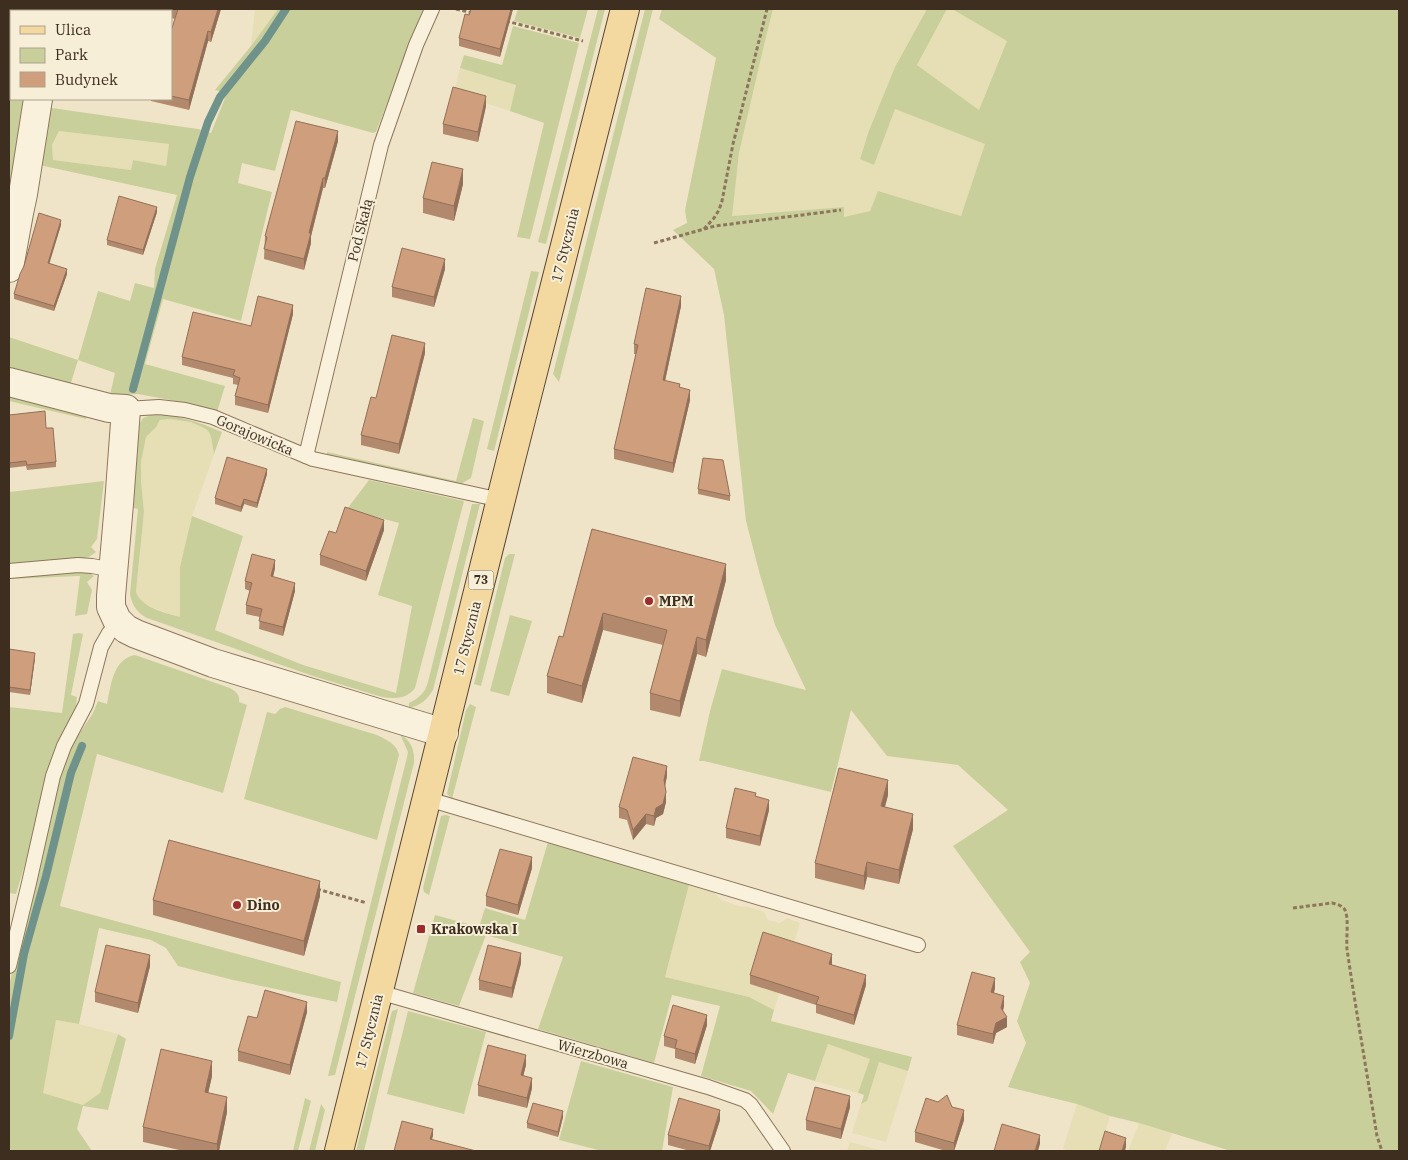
<svg xmlns="http://www.w3.org/2000/svg" width="1408" height="1160" font-family="'IBM Plex Serif',serif">
<style>
.farmland{fill:#e6deb5}
.green{fill:#c9cf9b;fill-rule:evenodd}
.lines{fill:none;stroke-linecap:round;stroke-linejoin:round}
.stream{stroke:#6f938a;stroke-width:8}
.lane-casing{stroke:#8d765c;stroke-width:16}
.street-casing{stroke:#8d765c;stroke-width:30}
.primary-casing{stroke:#5b4430;stroke-width:30}
.path{stroke:#8d765c;stroke-width:3;stroke-dasharray:4 2.5;stroke-linecap:butt}
.lane{stroke:#faf1dc;stroke-width:14}
.street{stroke:#faf1dc;stroke-width:28}
.primary{stroke:#f3d9a0;stroke-width:28}
.wall{fill:#b2896c}
.shaded-wall{fill:#916f58}
.building{fill:#cf9f7d;stroke:#916f58}
.poi-dot{fill:#9e2a2b;stroke:#f7eed8;stroke-width:2}
.labels{text-anchor:middle;stroke-width:4;stroke-linejoin:round;paint-order:stroke}
.shield{fill:#f7eed8;stroke:#756857;stroke-width:1}
.shield-label{font-size:12px;font-weight:bold;fill:#3d2e20}
.street-label{font-size:14px;fill:#3d2e20;stroke:#f7eed8}
.poi-label{font-size:14px;font-weight:bold;fill:#3d2e20;stroke:#f7eed8;text-anchor:start}
</style>
<rect width="100%" height="100%" fill="#f0e4c8"/>
<g class="farmland">
<path d="M 255,9 L 278,9 L 251,46 Z"/>
<path d="M 773,9 L 927,9 L 895,67 L 868,133 L 860,158 L 874,165 L 895,109 L 986,144 L 961,216 L 878,191 L 870,211 L 843,218 L 844,207 L 731,216 L 739,153 L 765,41 Z"/>
<path d="M 947,9 L 952,9 L 1007,41 L 979,110 L 917,65 Z"/>
<path d="M 460,68 L 516,85 L 510,111 L 454,93 Z"/>
<path d="M 59,131 L 169,144 L 166,166 L 133,160 L 131,170 L 53,160 L 52,145 Z"/>
<path d="M 170,419 L 191,422 L 206,429 L 209,432 L 211,437 L 214,454 L 192,516 L 180,567 L 180,618 L 144,604 L 139,600 L 136,591 L 144,512 L 141,481 L 141,462 L 144,441 L 146,437 L 157,426 L 158,423 L 160,420 Z"/>
<path d="M 689,885 L 714,892 L 721,900 L 739,906 L 749,907 L 764,912 L 768,920 L 780,923 L 787,918 L 800,923 L 774,1010 L 749,997 L 665,977 Z"/>
<path d="M 56,1020 L 79,1024 L 118,1034 L 100,1093 L 83,1105 L 42,1093 Z"/>
<path d="M 828,1044 L 871,1059 L 858,1093 L 815,1081 Z"/>
<path d="M 879,1062 L 908,1071 L 886,1142 L 852,1133 L 861,1104 L 867,1101 Z"/>
<path d="M 1077,1104 L 1110,1116 L 1100,1151 L 1072,1151 L 1063,1149 Z"/>
<path d="M 1139,1123 L 1172,1133 L 1165,1151 L 1128,1151 Z"/>
<path d="M 850,1142 L 883,1151 L 847,1151 Z"/>
</g>
<g class="green">
<path d="M 9,9 L 26,9 L 26,11 L 11,11 L 11,99 L 18,99 L 30,102 L 19,180 L 11,178 L 9,189 Z"/>
<path d="M 120,9 L 165,9 L 164,11 L 120,11 Z"/>
<path d="M 278,9 L 423,9 L 376,132 L 373,133 L 291,110 L 275,171 L 242,163 L 238,183 L 272,192 L 241,321 L 163,299 L 145,364 L 225,386 L 217,412 L 197,405 L 138,394 L 110,395 L 115,373 L 78,360 L 69,389 L 9,369 L 9,337 L 78,360 L 98,291 L 130,301 L 135,283 L 154,288 L 155,269 L 177,195 L 35,164 L 45,107 L 198,129 L 211,133 L 227,93 L 215,90 L 251,46 ZM 59,131 L 169,144 L 166,166 L 133,160 L 131,170 L 53,160 L 52,145 Z"/>
<path d="M 518,9 L 588,9 L 580,38 L 514,21 Z"/>
<path d="M 598,9 L 605,9 L 546,244 L 538,242 Z"/>
<path d="M 645,9 L 653,9 L 559,382 L 553,374 Z"/>
<path d="M 662,9 L 773,9 L 765,41 L 739,153 L 732,216 L 844,207 L 844,217 L 870,211 L 878,191 L 961,216 L 985,144 L 895,109 L 874,165 L 860,159 L 868,133 L 895,67 L 927,9 L 947,9 L 917,65 L 979,110 L 1007,41 L 952,9 L 1399,9 L 1399,1151 L 1231,1151 L 1139,1123 L 1110,1116 L 1077,1104 L 1008,1087 L 1026,1043 L 1017,1021 L 1030,983 L 1020,962 L 1030,952 L 953,846 L 1008,810 L 958,765 L 887,756 L 851,710 L 831,792 L 704,761 L 699,761 L 710,711 L 722,669 L 806,690 L 775,625 L 760,575 L 746,521 L 724,315 L 714,269 L 673,230 L 687,223 L 685,210 L 716,58 L 659,19 Z"/>
<path d="M 513,26 L 579,43 L 530,239 L 517,237 L 544,123 L 510,111 L 516,85 L 460,68 L 464,55 L 502,65 Z"/>
<path d="M 531,271 L 539,272 L 494,451 L 487,449 Z"/>
<path d="M 9,393 L 88,410 L 86,419 L 9,401 Z"/>
<path d="M 154,414 C 179,415 199,422 222,432 L 214,454 L 211,437 L 209,432 L 206,429 L 191,422 L 170,419 L 160,420 L 158,423 L 157,426 L 146,437 L 141,462 L 141,481 L 144,512 L 136,591 C 139,607 166,613 180,617 L 180,567 L 192,516 L 243,536 L 215,630 L 303,665 L 396,693 L 412,606 L 378,595 L 399,523 L 347,509 L 369,480 L 464,501 L 415,688 C 407,699 395,699 382,697 L 313,676 L 147,618 C 137,613 132,605 130,594 L 138,509 L 130,507 L 137,428 L 143,418 Z"/>
<path d="M 473,418 L 484,421 L 471,478 L 461,484 L 327,455 L 327,452 L 456,481 Z"/>
<path d="M 104,481 L 97,539 L 91,547 L 96,552 L 89,557 L 78,559 L 9,565 L 9,492 Z"/>
<path d="M 472,504 L 480,504 L 433,690 C 427,700 420,706 409,708 L 409,703 C 419,698 425,693 428,682 Z"/>
<path d="M 509,554 L 515,554 L 481,686 L 474,684 L 505,558 Z"/>
<path d="M 76,570 L 87,571 L 94,576 L 87,582 L 92,590 L 87,614 L 75,616 L 80,576 L 9,579 L 9,576 Z"/>
<path d="M 510,615 L 532,621 L 509,696 L 490,691 Z"/>
<path d="M 79,633 L 83,634 L 71,695 L 77,697 L 76,706 L 54,757 L 32,841 L 16,894 L 9,893 L 9,707 L 62,713 L 73,634 Z"/>
<path d="M 135,655 L 230,688 C 236,692 240,694 239,702 L 247,705 L 223,793 L 97,754 L 60,906 L 341,982 L 337,1002 L 233,980 L 178,966 L 166,948 L 151,940 L 99,928 L 79,1024 L 56,1020 L 43,1093 L 83,1105 L 100,1093 L 118,1034 L 126,1039 L 108,1110 L 83,1106 L 77,1129 L 92,1151 L 9,1151 L 9,986 L 58,779 L 71,746 L 93,713 L 98,701 L 107,704 C 111,685 113,659 135,655 Z"/>
<path d="M 470,704 L 476,707 L 452,799 L 447,794 L 466,710 Z"/>
<path d="M 285,707 L 377,735 C 387,740 397,744 399,755 L 377,840 L 244,799 L 267,712 L 275,714 L 280,709 Z"/>
<path d="M 400,734 C 411,741 415,750 414,763 L 335,1075 L 328,1076 L 407,757 L 408,752 Z"/>
<path d="M 445,815 L 450,816 L 429,895 L 424,892 L 423,888 L 441,816 Z"/>
<path d="M 548,842 L 689,885 L 665,977 L 749,997 L 774,1010 L 771,1021 L 912,1057 L 908,1071 L 879,1062 L 867,1101 L 861,1104 L 864,1095 L 858,1093 L 870,1059 L 828,1044 L 815,1081 L 788,1073 L 773,1114 L 751,1091 L 701,1076 L 720,1006 L 672,995 L 654,1063 L 538,1029 L 563,957 L 486,935 L 459,1006 L 413,993 L 435,915 L 479,927 L 485,908 L 525,920 Z"/>
<path d="M 398,1009 L 364,1151 L 356,1151 L 392,1011 Z"/>
<path d="M 408,1011 L 486,1032 L 464,1114 L 387,1094 Z"/>
<path d="M 581,1061 L 673,1087 L 662,1151 L 602,1151 L 559,1140 Z"/>
<path d="M 305,1098 L 311,1101 L 298,1151 L 293,1151 Z"/>
<path d="M 321,1104 L 325,1110 L 315,1151 L 309,1151 Z"/>
</g>
<g class="lines">
<g class="stream">
<path d="M 133,389 L 190,177 L 208,122 L 220,97 L 265,41 L 286,9"/>
<path d="M 9,1036 L 24,954 L 46,876 L 71,773 L 82,746"/>
</g>
<defs>
<g id="lane">
<path d="M 126,409 L 159,407 L 185,410 L 213,417 L 313,459 L 501,500"/>
<path d="M 306,456 L 381,145 L 416,45 L 432,9"/>
<path d="M 9,571 L 78,565 L 92,566 L 114,570"/>
<path d="M 428,799 L 918,945"/>
<path d="M 9,966 L 29,883 L 53,776 L 64,746 L 86,704 L 101,647 L 109,633 L 119,623"/>
<path d="M 379,992 L 708,1087 L 745,1100 L 751,1105 L 783,1151"/>
</g>
<g id="street">
<path d="M 51,11 L 51,9"/>
<path d="M 9,268 L 19,213 L 23,194 L 38,99"/>
<path d="M 9,382 L 109,408 L 126,409 L 119,504 L 111,596 L 111,607 L 117,620 L 126,629 L 136,634 L 213,663 L 444,733"/>
</g>
<path id="primary" d="M 339,1151 L 510,463 L 625,9"/>
</defs>
<use href="#lane" class="lane-casing"/>
<use href="#street" class="street-casing"/>
<use href="#primary" class="primary-casing"/>
<g class="path">
<path d="M 456,9 L 473,13"/>
<path d="M 506,21 L 583,41"/>
<path d="M 704,229 L 714,218 L 719,210 L 722,201 L 733,144 L 767,9"/>
<path d="M 654,243 L 715,226 L 841,210"/>
<path d="M 317,889 L 367,903"/>
<path d="M 1293,908 L 1332,903 C 1337,904 1343,906 1345,910 C 1349,918 1346,939 1347,949 C 1356,1011 1367,1073 1377,1136 L 1382,1151"/>
</g>
<use href="#lane" class="lane"/>
<use href="#street" class="street"/>
<use href="#primary" class="primary"/>
</g>
<g class="wall">
<path d="M 169,9 L 221,9 L 211,42 L 208,41 L 189,110 L 151,101 L 151,99 L 171,99 L 171,31 L 175,19 L 171,18 L 171,11 L 169,11 Z"/>
<path d="M 471,9 L 513,9 L 500,57 L 459,46 L 459,38 L 469,15 Z"/>
<path d="M 486,106 L 478,142 L 443,134 L 443,124 Z"/>
<path d="M 338,141 L 325,188 L 323,188 L 311,236 L 311,243 L 304,270 L 264,259 L 265,236 Z"/>
<path d="M 463,184 L 454,221 L 423,213 L 423,198 Z"/>
<path d="M 157,212 L 143,255 L 107,245 L 107,240 Z"/>
<path d="M 61,225 L 49,263 L 67,274 L 54,311 L 14,299 L 14,294 Z"/>
<path d="M 445,269 L 434,307 L 392,297 L 392,287 Z"/>
<path d="M 681,306 L 665,381 L 680,387 L 690,400 L 673,473 L 614,459 L 614,449 L 636,354 L 634,354 L 634,344 Z"/>
<path d="M 293,314 L 268,413 L 235,405 L 235,396 L 238,385 L 233,384 L 233,378 L 182,365 L 182,357 L 251,326 Z"/>
<path d="M 425,353 L 404,436 L 399,454 L 361,445 L 361,435 L 376,398 Z"/>
<path d="M 9,415 L 46,428 L 56,462 L 56,467 L 27,470 L 26,466 L 9,468 Z"/>
<path d="M 267,474 L 257,508 L 244,504 L 241,512 L 215,504 L 215,498 Z"/>
<path d="M 698,489 L 730,496 L 730,501 L 698,494 Z"/>
<path d="M 592,529 L 726,580 L 706,657 L 697,654 L 680,717 L 650,710 L 650,693 L 663,645 L 603,630 L 582,703 L 547,693 L 547,676 L 563,637 Z"/>
<path d="M 384,530 L 366,581 L 320,565 L 320,555 L 336,533 Z"/>
<path d="M 275,568 L 273,577 L 295,591 L 283,636 L 259,629 L 260,617 L 246,614 L 246,605 L 250,591 L 245,589 L 245,581 Z"/>
<path d="M 9,649 L 35,658 L 30,695 L 9,692 Z"/>
<path d="M 667,776 L 665,786 L 666,802 L 663,814 L 656,818 L 654,826 L 646,824 L 633,840 L 627,820 L 619,818 L 619,807 Z"/>
<path d="M 888,795 L 885,807 L 913,829 L 899,884 L 867,877 L 864,890 L 815,878 L 815,863 Z"/>
<path d="M 756,797 L 769,810 L 760,846 L 726,838 L 726,828 Z"/>
<path d="M 532,868 L 518,915 L 486,906 L 486,896 Z"/>
<path d="M 320,896 L 304,956 L 153,915 L 153,900 Z"/>
<path d="M 521,963 L 512,998 L 479,990 L 479,980 Z"/>
<path d="M 832,963 L 832,965 L 866,985 L 854,1025 L 816,1013 L 816,1005 L 750,984 L 750,975 Z"/>
<path d="M 150,966 L 138,1013 L 95,1002 L 95,992 Z"/>
<path d="M 995,988 L 994,993 L 1004,1006 L 1003,1011 L 1007,1027 L 996,1033 L 993,1044 L 957,1035 L 957,1025 Z"/>
<path d="M 307,1012 L 290,1075 L 238,1061 L 238,1051 L 257,1018 Z"/>
<path d="M 707,1025 L 695,1064 L 675,1058 L 675,1049 L 664,1046 L 664,1036 Z"/>
<path d="M 526,1065 L 523,1076 L 532,1088 L 527,1108 L 478,1096 L 478,1085 Z"/>
<path d="M 212,1076 L 208,1093 L 227,1112 L 219,1151 L 184,1151 L 143,1142 L 143,1127 Z"/>
<path d="M 850,1107 L 841,1139 L 806,1130 L 806,1120 Z"/>
<path d="M 952,1107 L 964,1120 L 954,1151 L 946,1151 L 915,1142 L 915,1132 Z"/>
<path d="M 563,1117 L 558,1137 L 527,1128 L 527,1123 Z"/>
<path d="M 720,1120 L 710,1151 L 690,1151 L 668,1145 L 668,1135 Z"/>
</g>
<g class="shaded-wall">
<path d="M 218,9 L 221,9 L 211,42 L 211,32 Z"/>
<path d="M 511,9 L 513,9 L 500,57 L 500,49 Z"/>
<path d="M 208,31 L 208,41 L 189,110 L 189,100 Z"/>
<path d="M 486,96 L 486,106 L 478,142 L 478,132 Z"/>
<path d="M 338,131 L 338,141 L 325,188 L 325,178 Z"/>
<path d="M 463,169 L 463,184 L 454,221 L 454,206 Z"/>
<path d="M 323,178 L 323,188 L 311,236 L 311,243 L 304,270 L 304,259 L 309,233 Z"/>
<path d="M 157,207 L 157,212 L 143,255 L 143,250 Z"/>
<path d="M 61,220 L 61,225 L 48,268 L 48,263 Z"/>
<path d="M 445,259 L 445,269 L 434,307 L 434,297 Z"/>
<path d="M 67,269 L 67,274 L 54,311 L 54,306 Z"/>
<path d="M 681,296 L 681,306 L 663,390 L 663,380 Z"/>
<path d="M 293,305 L 293,314 L 268,413 L 268,405 Z"/>
<path d="M 425,343 L 425,353 L 404,436 L 399,454 L 399,444 Z"/>
<path d="M 690,390 L 690,400 L 673,473 L 673,463 Z"/>
<path d="M 267,469 L 267,474 L 257,508 L 257,503 Z"/>
<path d="M 244,499 L 244,504 L 241,512 L 241,507 Z"/>
<path d="M 384,520 L 384,530 L 366,581 L 366,571 Z"/>
<path d="M 275,560 L 275,568 L 271,585 L 271,576 Z"/>
<path d="M 726,564 L 726,580 L 706,657 L 706,640 Z"/>
<path d="M 295,583 L 295,591 L 283,636 L 283,627 Z"/>
<path d="M 603,613 L 603,630 L 582,703 L 582,686 Z"/>
<path d="M 697,637 L 697,654 L 680,717 L 680,701 Z"/>
<path d="M 35,653 L 35,658 L 30,695 L 30,690 Z"/>
<path d="M 667,766 L 667,776 L 664,790 L 664,780 Z"/>
<path d="M 888,780 L 888,795 L 881,821 L 881,806 Z"/>
<path d="M 666,792 L 666,802 L 663,814 L 656,818 L 654,826 L 654,816 L 656,808 Z"/>
<path d="M 769,800 L 769,810 L 760,846 L 760,836 Z"/>
<path d="M 646,814 L 646,824 L 633,840 L 633,830 Z"/>
<path d="M 913,814 L 913,829 L 899,884 L 899,870 Z"/>
<path d="M 532,857 L 532,868 L 518,915 L 518,905 Z"/>
<path d="M 867,862 L 867,877 L 864,890 L 864,876 Z"/>
<path d="M 320,881 L 320,896 L 304,956 L 304,941 Z"/>
<path d="M 521,953 L 521,963 L 512,998 L 512,988 Z"/>
<path d="M 832,954 L 832,963 L 829,973 L 829,964 Z"/>
<path d="M 150,955 L 150,966 L 138,1013 L 138,1003 Z"/>
<path d="M 866,975 L 866,985 L 854,1025 L 854,1015 Z"/>
<path d="M 995,978 L 995,988 L 991,1002 L 991,992 Z"/>
<path d="M 1004,996 L 1004,1006 L 1001,1018 L 1001,1008 Z"/>
<path d="M 307,1002 L 307,1012 L 290,1075 L 290,1065 Z"/>
<path d="M 707,1015 L 707,1025 L 695,1064 L 695,1054 Z"/>
<path d="M 1007,1017 L 1007,1027 L 996,1033 L 993,1044 L 993,1034 L 996,1023 Z"/>
<path d="M 526,1055 L 526,1065 L 521,1085 L 521,1075 Z"/>
<path d="M 212,1061 L 212,1076 L 205,1107 L 205,1092 Z"/>
<path d="M 532,1078 L 532,1088 L 527,1108 L 527,1098 Z"/>
<path d="M 850,1096 L 850,1107 L 841,1139 L 841,1129 Z"/>
<path d="M 227,1097 L 227,1112 L 219,1151 L 217,1151 L 217,1144 Z"/>
<path d="M 720,1110 L 720,1120 L 710,1151 L 709,1151 L 709,1146 Z"/>
<path d="M 964,1110 L 964,1120 L 954,1151 L 954,1143 Z"/>
<path d="M 563,1111 L 563,1117 L 558,1137 L 558,1132 Z"/>
<path d="M 433,1129 L 433,1136 L 430,1146 L 430,1139 Z"/>
<path d="M 1040,1135 L 1040,1144 L 1038,1151 L 1035,1151 Z"/>
<path d="M 1126,1138 L 1126,1147 L 1125,1151 L 1122,1151 Z"/>
</g>
<g class="building">
<rect x="67" y="9" width="36" height="2"/>
<path d="M 176,9 L 218,9 L 211,32 L 208,31 L 189,100 L 171,96 L 171,31 L 178,9 Z"/>
<path d="M 471,9 L 511,9 L 500,49 L 459,38 L 465,14 L 469,15 Z"/>
<path d="M 453,87 L 486,96 L 478,132 L 443,124 Z"/>
<path d="M 296,121 L 338,131 L 325,178 L 323,178 L 309,233 L 311,233 L 304,259 L 264,249 L 267,237 L 265,236 Z"/>
<path d="M 432,162 L 463,169 L 454,206 L 423,198 Z"/>
<path d="M 119,196 L 157,207 L 143,250 L 107,240 Z"/>
<path d="M 39,213 L 61,220 L 48,263 L 67,269 L 54,306 L 14,294 L 20,274 L 24,266 Z"/>
<path d="M 402,248 L 445,259 L 434,297 L 392,287 Z"/>
<path d="M 646,288 L 681,296 L 663,380 L 680,384 L 679,387 L 690,390 L 673,463 L 614,449 L 638,345 L 634,344 Z"/>
<path d="M 258,296 L 293,305 L 268,405 L 235,396 L 240,378 L 233,375 L 235,370 L 182,357 L 193,312 L 251,326 Z"/>
<path d="M 392,335 L 425,343 L 404,426 L 399,444 L 361,435 L 371,397 L 376,398 Z"/>
<path d="M 45,411 L 46,428 L 53,428 L 56,462 L 27,465 L 26,461 L 9,463 L 9,415 Z"/>
<path d="M 227,457 L 267,469 L 257,503 L 244,499 L 241,507 L 215,498 Z"/>
<path d="M 703,458 L 723,460 L 730,496 L 698,489 Z"/>
<path d="M 345,507 L 384,520 L 366,571 L 320,555 L 329,531 L 336,533 Z"/>
<path d="M 592,529 L 726,564 L 706,640 L 697,637 L 680,701 L 650,693 L 667,630 L 603,613 L 582,686 L 547,676 L 559,636 L 563,637 Z"/>
<path d="M 252,554 L 275,560 L 271,576 L 295,583 L 283,627 L 259,621 L 262,609 L 246,605 L 252,583 L 245,581 Z"/>
<path d="M 9,649 L 35,653 L 30,690 L 9,687 Z"/>
<path d="M 633,757 L 667,766 L 664,780 L 666,792 L 663,804 L 656,808 L 654,816 L 646,814 L 633,830 L 627,810 L 619,807 Z"/>
<path d="M 839,768 L 888,780 L 881,806 L 913,814 L 899,870 L 867,862 L 864,876 L 815,863 Z"/>
<path d="M 735,788 L 756,793 L 755,796 L 769,800 L 760,836 L 726,828 Z"/>
<path d="M 169,840 L 320,881 L 304,941 L 153,900 Z"/>
<path d="M 500,849 L 532,857 L 518,905 L 486,896 Z"/>
<path d="M 763,932 L 832,954 L 829,964 L 866,975 L 854,1015 L 816,1004 L 819,997 L 750,975 Z"/>
<path d="M 106,945 L 150,955 L 138,1003 L 95,992 Z"/>
<path d="M 488,945 L 521,953 L 512,988 L 479,980 Z"/>
<path d="M 972,972 L 995,978 L 991,992 L 1004,996 L 1001,1008 L 1007,1017 L 996,1023 L 993,1034 L 957,1025 Z"/>
<path d="M 265,990 L 307,1002 L 290,1065 L 238,1051 L 248,1016 L 257,1018 Z"/>
<path d="M 673,1005 L 707,1015 L 695,1054 L 675,1048 L 677,1040 L 664,1036 Z"/>
<path d="M 488,1045 L 526,1055 L 521,1075 L 532,1078 L 527,1098 L 478,1085 Z"/>
<path d="M 161,1049 L 212,1061 L 205,1092 L 227,1097 L 217,1144 L 143,1127 Z"/>
<path d="M 815,1087 L 850,1096 L 841,1129 L 806,1120 Z"/>
<path d="M 947,1095 L 952,1107 L 964,1110 L 954,1143 L 915,1132 L 926,1098 L 938,1102 Z"/>
<path d="M 679,1098 L 720,1110 L 709,1146 L 668,1135 Z"/>
<path d="M 533,1103 L 563,1111 L 558,1132 L 527,1123 Z"/>
<path d="M 402,1121 L 433,1129 L 430,1139 L 476,1151 L 394,1151 Z"/>
<path d="M 1002,1124 L 1040,1135 L 1035,1151 L 994,1151 Z"/>
<path d="M 1105,1131 L 1126,1138 L 1122,1151 L 1099,1151 Z"/>
</g>
<g class="poi-dot">
<circle cx="649" cy="601" r="5"/>
<circle cx="237" cy="905" r="5"/>
<rect x="416" y="924" width="10" height="10" rx="2.5"/>
</g>
<g class="labels">
<rect class="shield" x="468.5" y="570.5" width="25" height="19" rx="4"/>
<g class="shield-label">
<text x="481" y="584">73</text>
</g>
<g class="street-label">
<text transform="translate(360 230) rotate(-76)" y="5">Pod Skałą</text>
<text transform="translate(565 245) rotate(-76)" y="5">17 Stycznia</text>
<text transform="translate(255 435) rotate(23)" y="5">Gorajowicka</text>
<text transform="translate(467 638) rotate(-76)" y="5">17 Stycznia</text>
<text transform="translate(369 1031) rotate(-76)" y="5">17 Stycznia</text>
<text transform="translate(593 1054) rotate(16)" y="5">Wierzbowa</text>
</g>
<g class="poi-label">
<text x="659" y="606">MPM</text>
<text x="247" y="910">Dino</text>
<text x="431" y="934">Krakowska I</text>
</g>
</g>
<rect width="1408" height="1160" fill="none" stroke="#3d2e20" stroke-width="20"/>
<rect x="10" y="10" width="162" height="90" fill="#f7eed8" stroke="#ada18e"/>
<rect x="20" y="26" width="25" height="8" fill="#f3d9a0" stroke="#ada18e"/>
<text x="55" y="35" font-size="15" fill="#3d2e20">Ulica</text>
<rect x="20" y="48" width="25" height="15" fill="#c9cf9b" stroke="#ada18e"/>
<text x="55" y="60" font-size="15" fill="#3d2e20">Park</text>
<rect x="20" y="72" width="25" height="15" fill="#cf9f7d" stroke="#ada18e"/>
<text x="55" y="85" font-size="15" fill="#3d2e20">Budynek</text>
</svg>
